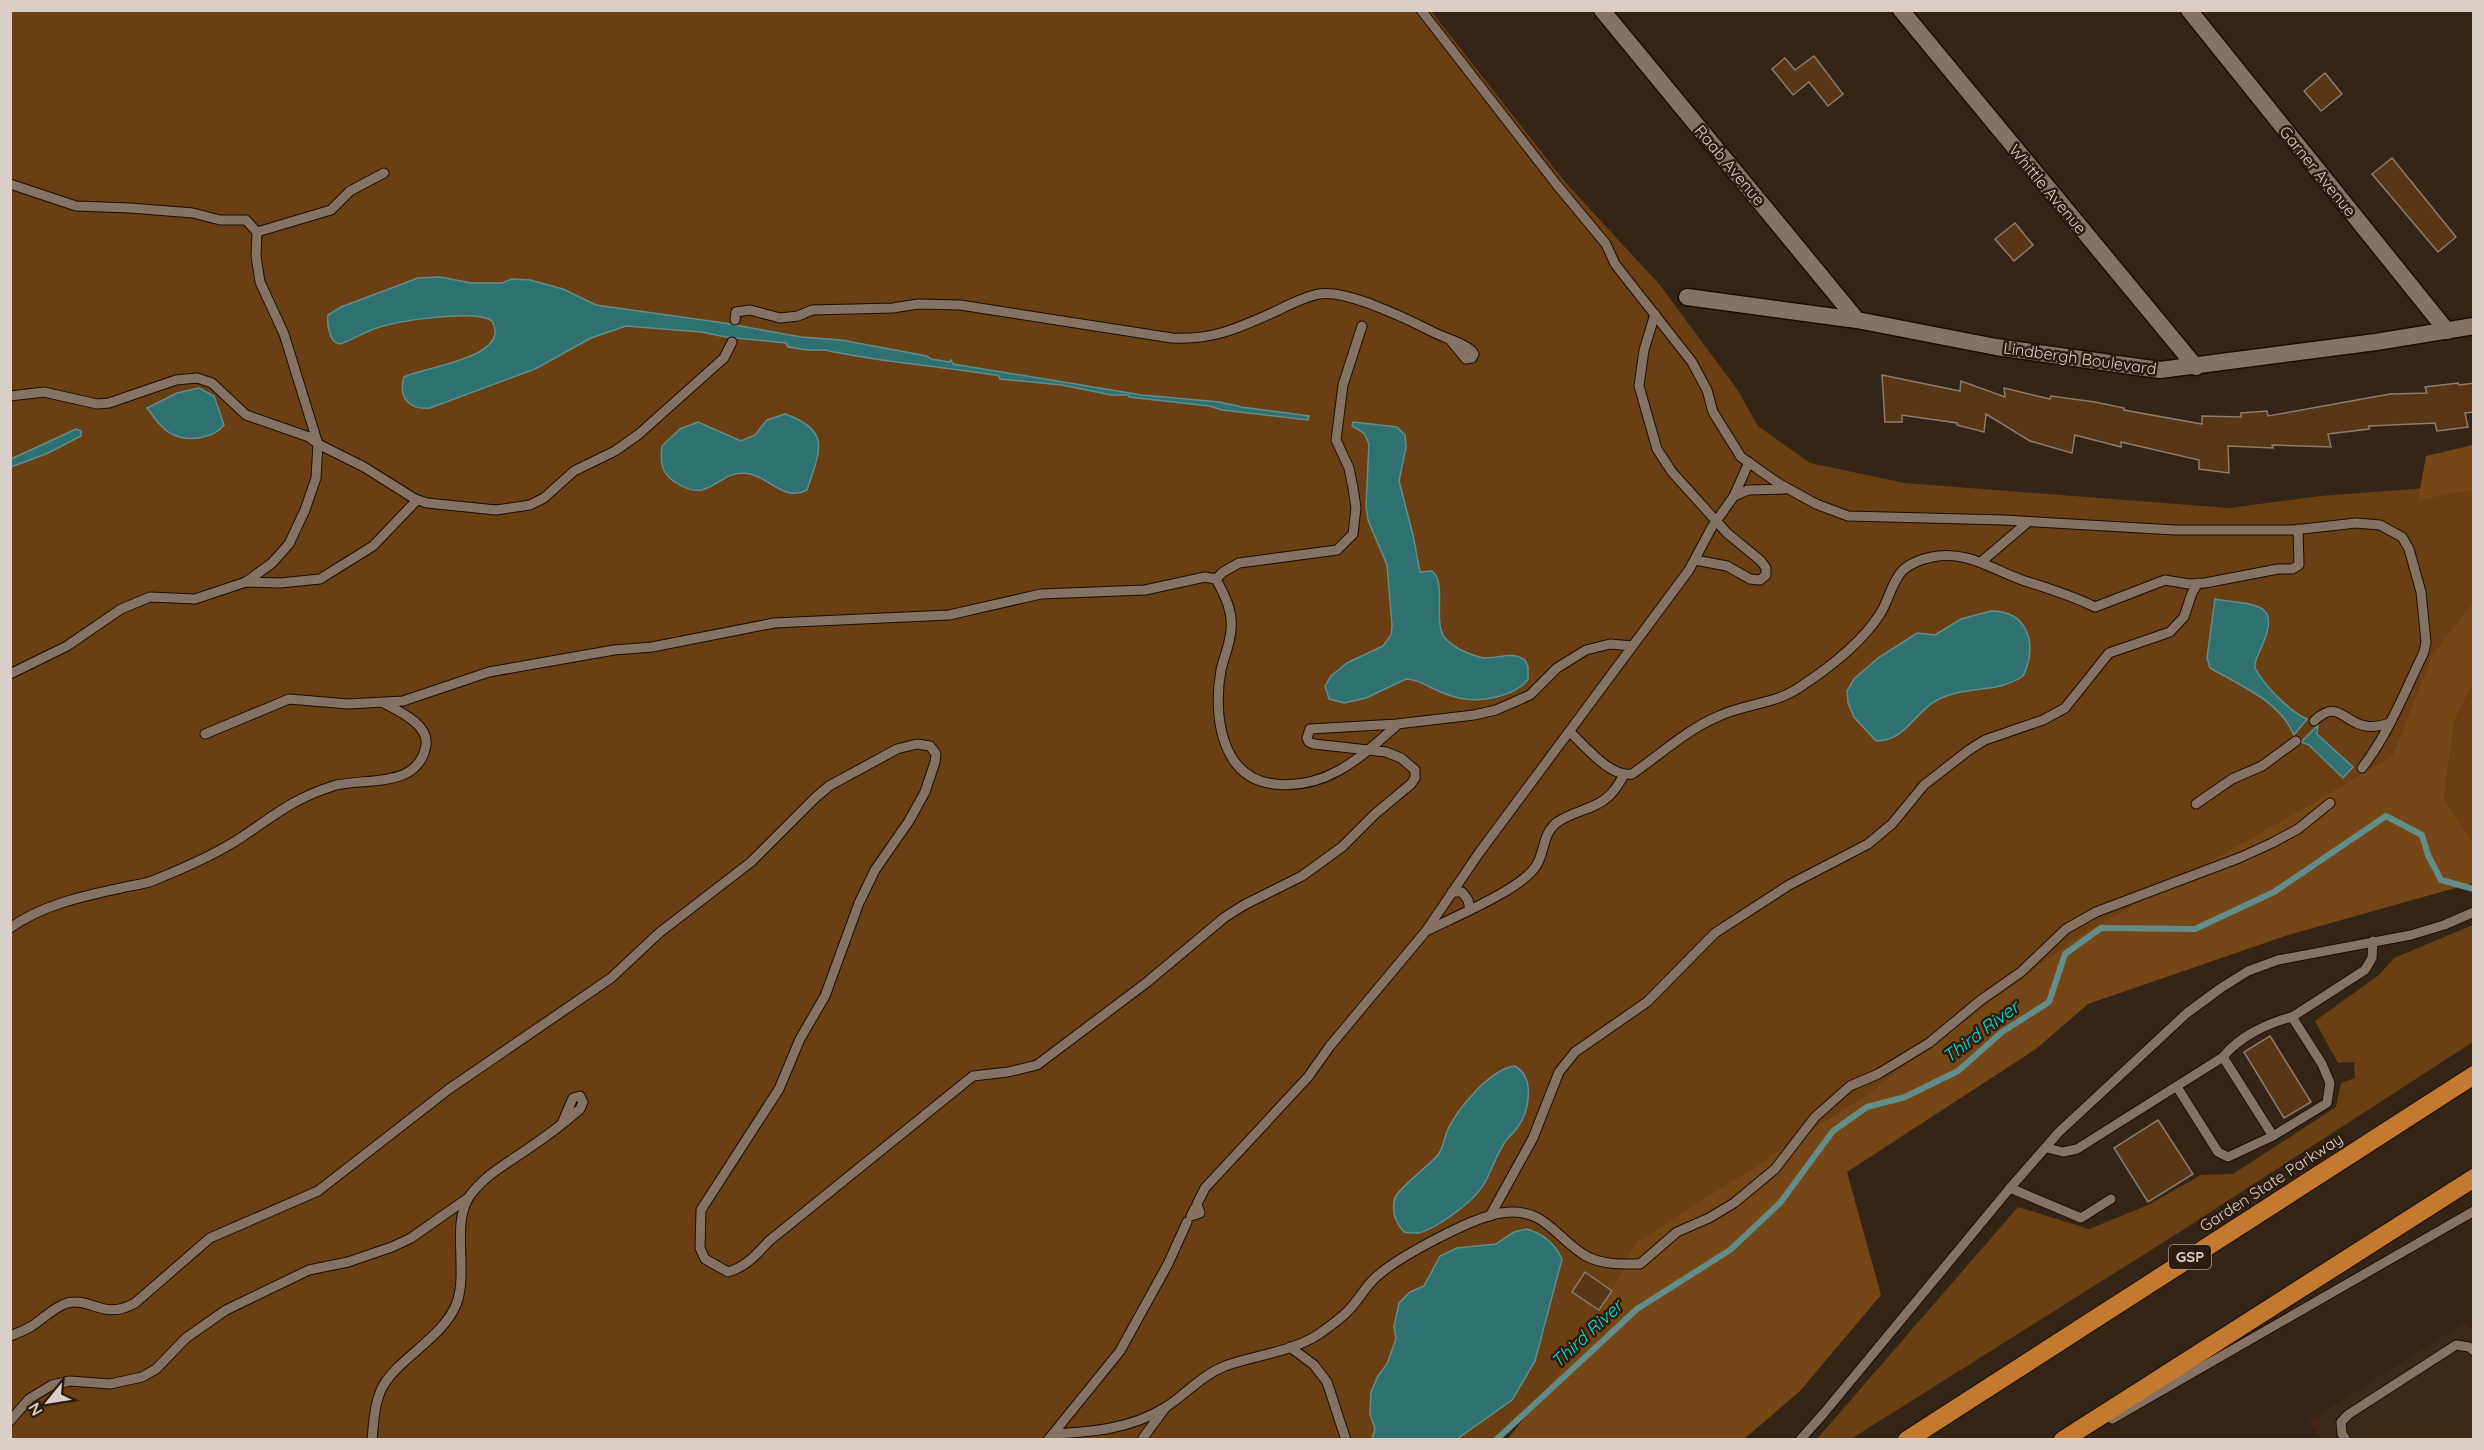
<svg xmlns="http://www.w3.org/2000/svg" width="2484" height="1450" font-family="Quicksand,sans-serif">
<style>
.built{fill:#3e2916}
.green{fill:#6a3f13}
.forest{fill:#764716}
.water{fill:#2f7171;stroke:#628d8b;stroke-width:1.5}
.lines{fill:none;stroke-linecap:round;stroke-linejoin:round}
.stream{stroke:#628d8b;stroke-width:6}
.building{fill:#583616;stroke:#8d7a69;stroke-width:1.5}
.service-casing{stroke:#1c0e03;stroke-width:11}
.minor-casing{stroke:#1c0e03;stroke-width:19}
.motorway-casing{stroke:#1c0e03;stroke-width:20}
.service{stroke:#857262;stroke-width:9}
.minor{stroke:#857262;stroke-width:16}
.motorway{stroke:#c3792f;stroke-width:18}
.labels{text-anchor:middle;stroke-width:5;stroke-linejoin:round;paint-order:stroke}
.shield{fill:#2b1c0e;stroke:#a69990;stroke-width:1.5}
.shield-label{font-size:15px;font-weight:bold;fill:#dacfc7}
.street-label{font-size:16px;fill:#dacfc7;stroke:#2b1c0e}
.water-label{font-size:18px;font-style:italic;fill:#00e2e3;stroke:#2b1c0e}
</style>
<rect width="100%" height="100%" fill="#352517"/>
<path class="built" d="M 2464,1323 L 2473,1331 L 2473,1439 L 2321,1439 L 2309,1421 Z"/>
<g class="green">
<path d="M 10,11 L 1431,11 L 1565,182 L 1659,284 L 1737,389 L 1758,426 L 1810,463 L 1905,483 L 2229,508 L 2320,496 L 2467,485 L 2474,488 L 2473,643 L 2430,761 L 2195,929 L 1637,1309 L 1496,1439 L 11,1439 Z"/>
<path d="M 2473,684 L 2473,844 L 2444,797 L 2455,720 Z"/>
<path d="M 2473,925 L 2473,1042 L 2175,1235 L 1851,1439 L 1817,1439 L 2018,1207 L 2089,1229 L 2148,1205 L 2201,1175 L 2233,1174 L 2336,1107 L 2341,1083 L 2355,1078 L 2354,1062 L 2338,1063 L 2315,1021 L 2379,975 L 2394,958 Z"/>
</g>
<g class="forest">
<path d="M 2473,445 L 2473,490 L 2418,500 L 2426,456 Z"/>
<path d="M 2473,603 L 2473,684 L 2455,720 L 2444,797 L 2473,844 L 2473,883 L 2288,935 L 2088,1004 L 2036,1049 L 1847,1172 L 1881,1295 L 1800,1391 L 1744,1439 L 1507,1440 L 1590,1334 L 1636,1243 L 1865,1096 L 2079,936 L 2315,802 L 2393,755 L 2433,654 Z"/>
</g>
<g class="water">
<path d="M 440,277 L 471,283 L 502,283 L 512,279 L 530,280 L 563,289 L 596,305 L 724,323 L 801,337 L 841,340 L 927,356 L 931,359 L 949,362 L 951,360 L 953,364 L 1142,395 L 1220,402 C 1228,405 1234,404 1241,407 L 1309,416 L 1308,420 L 1222,410 L 1209,406 L 1129,397 L 1129,395 L 1111,395 L 1062,385 L 1000,379 L 999,376 C 943,366 883,363 825,350 L 808,350 L 788,347 L 786,343 L 726,337 L 701,332 L 626,326 L 591,338 L 535,369 L 430,408 C 409,410 398,398 404,377 C 423,367 513,358 492,321 C 475,309 397,321 377,328 C 368,330 345,344 339,344 C 329,342 327,323 328,315 L 341,307 L 418,278 Z"/>
<path d="M 199,388 L 214,396 L 224,425 C 214,438 189,442 174,435 C 163,431 154,417 147,408 L 177,393 Z"/>
<path d="M 785,414 C 833,431 819,452 807,490 C 783,503 768,474 743,473 C 716,473 709,505 675,482 C 661,473 660,462 662,446 L 680,429 L 698,422 L 741,441 L 755,435 L 767,420 Z"/>
<path d="M 1353,422 L 1397,427 L 1405,435 L 1406,447 L 1399,481 L 1413,535 L 1420,572 L 1432,571 C 1447,582 1433,620 1444,637 C 1448,642 1454,646 1459,649 C 1467,653 1476,657 1485,658 C 1500,658 1512,651 1525,660 L 1528,667 L 1528,679 C 1522,688 1511,693 1500,696 C 1475,703 1456,700 1432,688 C 1424,684 1416,679 1406,679 L 1366,698 L 1344,703 L 1329,699 L 1325,686 L 1331,676 L 1347,663 L 1383,646 L 1391,635 L 1392,625 L 1387,565 L 1368,520 L 1366,505 L 1369,444 L 1364,433 L 1352,426 Z"/>
<path d="M 76,429 L 81,431 L 81,436 L 46,454 L 11,467 L 11,459 Z"/>
<path d="M 2215,599 C 2251,606 2283,599 2262,646 C 2259,654 2254,660 2255,668 C 2263,684 2291,713 2307,719 L 2294,735 C 2280,701 2239,685 2210,668 L 2207,658 Z"/>
<path d="M 1991,611 C 2029,611 2038,646 2023,676 C 1997,694 1967,685 1939,699 C 1914,711 1907,741 1876,741 L 1854,717 L 1848,703 L 1847,691 L 1854,679 L 1878,658 L 1917,633 L 1935,635 L 1961,619 Z"/>
<path d="M 2318,725 L 2317,734 L 2353,767 L 2343,778 L 2309,745 L 2301,742 Z"/>
<path d="M 1515,1066 C 1536,1078 1529,1112 1517,1128 C 1514,1133 1508,1137 1505,1142 C 1496,1155 1492,1170 1484,1184 C 1475,1200 1437,1229 1418,1233 C 1414,1233 1409,1233 1404,1232 C 1396,1223 1391,1211 1395,1198 C 1397,1190 1429,1165 1437,1156 C 1443,1150 1444,1139 1447,1131 C 1458,1108 1490,1069 1515,1066 Z"/>
<path d="M 1527,1229 C 1544,1234 1555,1244 1562,1259 L 1535,1361 L 1512,1400 L 1457,1439 L 1372,1439 L 1375,1429 L 1370,1414 L 1371,1392 L 1378,1376 L 1387,1364 L 1396,1339 L 1394,1327 L 1399,1303 L 1410,1292 L 1424,1286 L 1440,1256 L 1457,1248 L 1496,1244 L 1514,1232 Z"/>
</g>
<g class="lines">
<path class="stream" d="M 1496,1440 L 1637,1309 L 1730,1250 L 1780,1203 L 1833,1131 L 1867,1107 L 1905,1097 L 1958,1071 L 2002,1032 L 2049,1002 L 2065,954 L 2101,928 L 2195,929 L 2274,892 L 2386,816 L 2422,835 L 2428,855 L 2441,880 L 2474,889"/>
</g>
<g class="building">
<path d="M 1814,56 L 1843,94 L 1828,106 L 1809,82 L 1793,95 L 1772,69 L 1785,58 L 1795,70 Z"/>
<path d="M 2325,73 L 2342,94 L 2321,111 L 2304,91 Z"/>
<path d="M 2392,158 L 2456,237 L 2438,252 L 2372,174 Z"/>
<path d="M 2015,223 L 2033,245 L 2014,261 L 1995,239 Z"/>
<path d="M 1882,375 L 1960,391 L 1961,381 L 2005,397 L 2004,388 L 2050,399 L 2051,396 L 2095,402 L 2124,408 L 2124,410 L 2202,424 L 2202,416 L 2241,417 L 2241,413 L 2267,411 L 2268,416 L 2390,394 L 2427,393 L 2425,387 L 2458,383 L 2459,385 L 2474,383 L 2474,412 L 2465,413 L 2468,427 L 2437,431 L 2435,423 L 2369,426 L 2369,429 L 2328,434 L 2331,447 L 2272,445 L 2273,448 L 2228,446 L 2229,473 L 2199,469 L 2199,460 L 2121,442 L 2121,447 L 2075,435 L 2072,453 L 2030,441 L 1986,414 L 1984,432 L 1957,425 L 1957,423 L 1902,415 L 1902,422 L 1885,422 Z"/>
<path d="M 2270,1036 L 2311,1102 L 2284,1118 L 2244,1052 Z"/>
<path d="M 2158,1120 L 2193,1174 L 2148,1202 L 2114,1148 Z"/>
<path d="M 1585,1272 L 1612,1291 L 1599,1310 L 1572,1292 Z"/>
</g>
<g class="lines">
<defs>
<g id="service">
<path d="M 1421,10 L 1557,185 L 1606,244 L 1615,264 L 1692,362 L 1707,390 L 1713,412 L 1741,457 L 1778,483 L 1816,504 L 1848,516 L 2004,520 L 2175,530 L 2294,530 L 2356,523 L 2380,525 L 2402,537 L 2409,549 L 2421,592 L 2426,642 L 2424,652 C 2405,691 2389,733 2362,768"/>
<path d="M 10,184 L 76,206 L 130,208 L 193,213 L 220,220 L 246,220 L 257,232 L 256,256 L 260,282 L 284,334 L 318,444 L 316,478 L 305,510 L 289,544 L 272,563 L 246,582"/>
<path d="M 257,232 L 331,210 L 350,191 L 384,173"/>
<path d="M 1655,314 L 1644,350 L 1639,386 L 1657,449 L 1672,472 L 1727,533 L 1761,561 L 1766,568 L 1766,575 L 1760,580 L 1750,579 L 1727,566 L 1695,560"/>
<path d="M 735,320 L 736,312 L 750,310 L 780,318 L 798,316 L 812,310 L 893,308 L 918,304 L 960,305 L 1172,338 C 1212,340 1236,329 1272,313 C 1287,306 1303,297 1319,294 C 1348,290 1405,318 1431,331 C 1441,337 1471,345 1474,354 L 1472,358 L 1466,359 L 1451,341"/>
<path d="M 10,396 L 44,392 L 97,404 L 109,403 L 176,380 L 197,378 L 212,383 L 246,415 L 309,437 L 318,444 L 364,467 L 415,499 L 427,503 L 496,510 L 530,505 L 544,498 L 574,471 L 615,451 L 639,434 L 724,358 L 732,342"/>
<path d="M 1734,496 L 1748,490 L 1785,489"/>
<path d="M 1981,562 L 2028,522"/>
<path d="M 1216,579 C 1225,596 1233,611 1231,630 C 1230,644 1224,657 1221,670 C 1213,713 1220,778 1274,784 C 1327,790 1361,757 1397,725"/>
<path d="M 1216,579 L 1223,572 L 1239,563 L 1337,550 L 1353,534 L 1356,508 L 1353,488 L 1349,468 L 1336,440 L 1343,385 L 1362,326"/>
<path d="M 10,674 L 67,646 L 121,609 L 150,597 L 195,599 L 246,582 L 280,583 L 320,579 L 373,546 L 417,500"/>
<path d="M 2314,721 C 2339,698 2343,723 2366,726 C 2373,728 2383,725 2390,723"/>
<path d="M 1570,732 C 1585,746 1611,778 1632,774 C 1661,754 1686,730 1719,716 C 1745,704 1776,704 1800,687 C 1829,668 1861,644 1880,614 C 1889,600 1892,581 1903,570 C 1911,563 1922,559 1932,557 C 1967,550 1991,569 2022,580 C 2047,588 2071,595 2095,607 L 2165,580 L 2189,584 L 2205,583 L 2278,569 L 2292,569 L 2299,565 L 2298,529"/>
<path d="M 205,734 L 289,699 L 348,704 L 403,701 L 489,672 L 614,650 L 652,647 L 774,623 L 949,615 L 1041,594 L 1145,590 L 1205,577 L 1216,579"/>
<path d="M 2196,804 L 2232,779 L 2262,766 L 2296,741"/>
<path d="M 1452,892 L 1462,892 L 1468,900 L 1470,910"/>
<path d="M 10,928 C 42,905 83,896 121,888 C 131,885 142,885 152,881 C 182,869 215,855 242,837 C 276,814 293,799 333,786 C 363,777 419,790 426,745 C 429,724 398,711 384,703"/>
<path d="M 1426,931 C 1452,918 1522,889 1536,866 C 1545,853 1542,836 1555,824 C 1569,812 1589,811 1604,800 C 1613,794 1618,785 1624,775"/>
<path d="M 2223,1057 C 2239,1037 2267,1023 2292,1017"/>
<path d="M 2177,1087 L 2218,1152 L 2228,1157 L 2273,1136 L 2327,1103 L 2330,1083 L 2322,1064 L 2292,1017 L 2365,970 L 2372,958 L 2373,941"/>
<path d="M 2047,1148 L 2063,1152 L 2077,1149 L 2223,1057 L 2273,1136"/>
<path d="M 2010,1188 L 2081,1218 L 2111,1199"/>
<path d="M 1195,1208 L 1191,1216 L 1200,1213 L 1197,1204 L 1205,1188 L 1308,1077 L 1330,1046 L 1426,931 L 1479,853 L 1689,570 L 1712,527 L 1734,496 L 1749,462"/>
<path d="M 1490,1216 L 1533,1138 L 1559,1072 L 1575,1052 L 1647,1002 L 1715,933 L 1789,885 L 1868,844 L 1892,824 L 1924,785 L 1969,750 L 1985,740 L 2043,720 L 2065,708 L 2109,653 L 2170,632 L 2184,617 L 2192,593 L 2198,583"/>
<path d="M 10,1336 C 18,1333 25,1330 32,1326 C 43,1319 54,1307 67,1303 C 92,1297 103,1321 135,1303 L 210,1238 L 318,1191 L 449,1089 L 611,978 L 659,933 L 751,862 L 815,798 L 829,786 L 897,749 L 917,744 L 930,746 L 936,754 L 935,762 L 925,792 L 909,821 L 875,870 L 859,903 L 825,996 L 800,1039 L 779,1089 L 701,1210 L 700,1248 L 705,1259 L 728,1272 C 746,1267 757,1254 769,1241 L 973,1076 L 1008,1072 L 1037,1065 L 1146,983 L 1225,917 L 1244,905 L 1302,876 L 1342,847 L 1375,814 L 1411,784 L 1415,778 L 1415,770 L 1401,758 L 1386,752 L 1314,744 L 1309,742 L 1307,738 L 1310,729 L 1397,724 L 1474,715 L 1496,710 L 1530,695 L 1557,668 L 1586,650 L 1610,644 L 1632,646"/>
<path d="M 1290,1347 L 1314,1365 L 1327,1382 L 1346,1440"/>
<path d="M 2112,1419 L 2474,1211"/>
<path d="M 10,1421 L 29,1399 L 52,1385 L 70,1381 L 110,1384 L 142,1377 L 156,1369 L 186,1338 L 226,1310 L 309,1270 L 348,1262 L 392,1247 L 411,1238 L 468,1198"/>
<path d="M 1053,1434 C 1092,1432 1131,1429 1166,1407 C 1186,1394 1202,1375 1225,1366 C 1256,1355 1292,1352 1319,1334 C 1329,1327 1339,1320 1348,1311 C 1357,1302 1364,1289 1373,1280 C 1393,1259 1473,1217 1501,1213 C 1545,1206 1555,1238 1586,1256 C 1603,1265 1622,1264 1640,1264 L 1677,1232 L 1709,1218 L 1734,1203 L 1775,1169 L 1815,1117 L 1850,1086 L 1878,1074 L 1929,1043 L 1981,1000 L 2021,972 L 2066,929 L 2096,912 L 2239,858 L 2272,843 L 2298,829 L 2330,803"/>
<path d="M 1143,1438 L 1165,1408"/>
<path d="M 372,1440 C 374,1421 374,1403 383,1386 C 399,1358 442,1338 456,1305 C 469,1273 451,1226 469,1197 C 484,1175 508,1163 529,1148 C 547,1136 564,1123 580,1109 L 583,1102 L 580,1096 L 573,1098 L 563,1121"/>
<path d="M 1048,1440 L 1120,1351 L 1168,1264 L 1187,1222"/>
<path d="M 1800,1440 L 1824,1413 L 2010,1188 L 2059,1132 L 2187,1013 L 2221,988 L 2248,971 L 2278,960 L 2411,935 L 2444,925 L 2474,912"/>
<path d="M 2346,1440 L 2342,1434 L 2341,1422 L 2349,1414 L 2456,1345 L 2469,1347 L 2474,1351"/>
</g>
<g id="minor">
<path d="M 1602,10 L 1857,320"/>
<path d="M 1901,10 L 2196,367"/>
<path d="M 2189,10 L 2447,331"/>
<path d="M 1687,297 L 1857,320 L 1996,347 L 2160,370 L 2376,342 L 2474,326"/>
</g>
<g id="motorway">
<path d="M 1907,1440 L 2474,1075"/>
<path d="M 2063,1440 L 2474,1178"/>
</g>
</defs>
<use href="#service" class="service-casing"/>
<use href="#minor" class="minor-casing"/>
<use href="#motorway" class="motorway-casing"/>
<use href="#service" class="service"/>
<use href="#minor" class="minor"/>
<use href="#motorway" class="motorway"/>
</g>
<g class="labels">
<rect class="shield" x="2169" y="1245" width="42" height="24" rx="4.5"/>
<g class="shield-label">
<text x="2190" y="1262">GSP</text>
</g>
<g class="street-label">
<text transform="translate(1730 165) rotate(50)" y="6">Raab Avenue</text>
<text transform="translate(2318 171) rotate(51)" y="6">Garner Avenue</text>
<text transform="translate(2048 189) rotate(50)" y="6">Whittle Avenue</text>
<text transform="translate(2080 358) rotate(8)" y="6">Lindbergh Boulevard</text>
<text transform="translate(2271 1182) rotate(-33)" y="6">Garden State Parkway</text>
</g>
<g class="water-label">
<text transform="translate(1981 1032) rotate(-37)" y="6">Third River</text>
<text transform="translate(1587 1334) rotate(-43)" y="6">Third River</text>
</g>
</g>
<rect width="2484" height="1450" fill="none" stroke="#dacfc7" stroke-width="24"/>
<g transform="translate(48 1402) rotate(240)" stroke="#2b1c0e" stroke-width="4.5" paint-order="stroke">
<path d="M0-4.5L10 22L0 15L-10 22Z" fill="#dacfc7"/>
<text y="-9" font-size="16" font-weight="bold" text-anchor="middle" fill="#dacfc7">N</text>
</g>
</svg>
